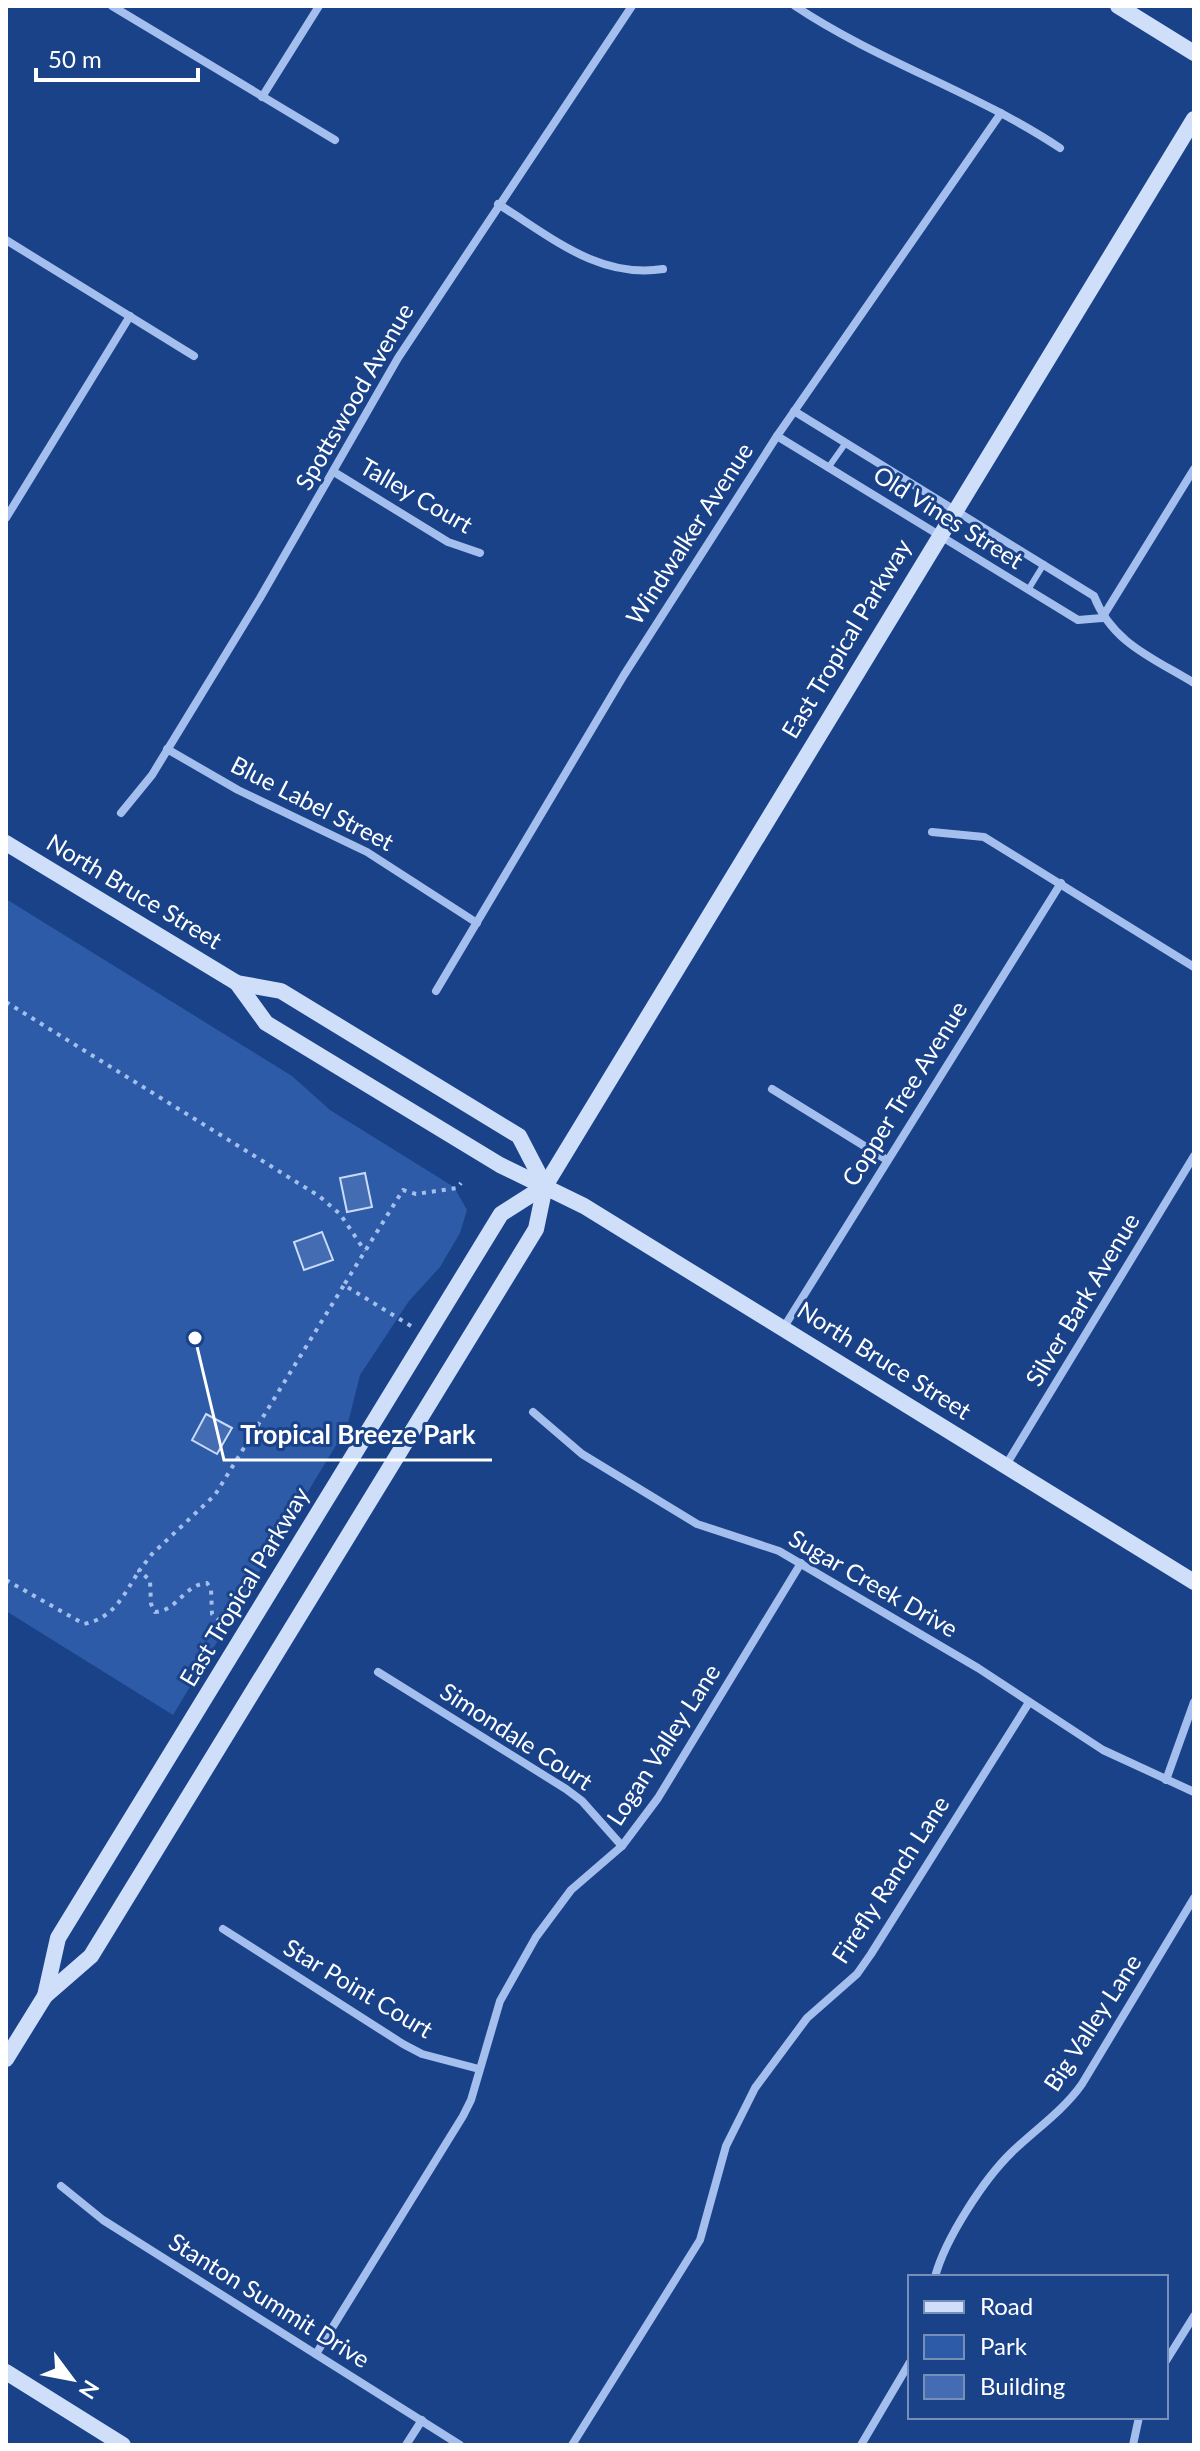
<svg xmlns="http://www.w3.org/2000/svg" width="1200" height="2451" font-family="Lato,sans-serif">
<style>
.green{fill:#2d5ba7}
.building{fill:#436cb2;stroke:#c9dbf9;stroke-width:2}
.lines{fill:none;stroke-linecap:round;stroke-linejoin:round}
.path{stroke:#a4bfed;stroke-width:4;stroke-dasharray:4 6;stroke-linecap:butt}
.lane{stroke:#a4bfed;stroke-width:6}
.street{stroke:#a4bfed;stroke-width:8}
.secondary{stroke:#d0dff9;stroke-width:16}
.labels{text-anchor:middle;stroke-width:6;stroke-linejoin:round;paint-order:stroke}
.street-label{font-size:24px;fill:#fff;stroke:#1a4289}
.leader{fill:none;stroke:#fff;stroke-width:3}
.callout-dot{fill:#fff;stroke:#1a4289;stroke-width:3}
.callout-label{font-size:26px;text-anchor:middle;font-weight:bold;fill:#fff;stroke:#1a4289;stroke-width:6;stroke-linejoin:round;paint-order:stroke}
</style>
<rect width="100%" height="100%" fill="#1a4289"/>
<path class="green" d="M 6,899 L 292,1076 L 330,1110 L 454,1187 L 467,1210 L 460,1233 L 440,1267 L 409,1301 L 360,1375 L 347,1427 L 173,1715 L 6,1611 Z"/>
<g class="building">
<path d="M 365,1173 L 372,1207 L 347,1212 L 340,1178 Z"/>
<path d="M 322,1232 L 333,1260 L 304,1270 L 294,1242 Z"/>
<path d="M 206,1414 L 232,1428 L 217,1454 L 192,1440 Z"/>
</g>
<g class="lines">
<g class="path">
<path d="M 6,1002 L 319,1196 L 340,1214 L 365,1251"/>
<path d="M 411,1326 L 344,1285 L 403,1190 L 416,1194 L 457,1188 L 461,1183"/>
<path d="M 6,1580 L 84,1624 C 114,1618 123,1596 139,1571"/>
<path d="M 220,1621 L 212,1614 L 211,1589 L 207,1583 C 185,1584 177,1611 155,1612 L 151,1604 L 150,1580 L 139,1571 L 152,1554 L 215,1495 L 344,1285"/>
</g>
<g class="lane">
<path d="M 828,468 L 845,444"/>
<path d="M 1028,590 L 1044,564"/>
</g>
<g class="street">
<path d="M 112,6 L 335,140"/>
<path d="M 795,6 C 879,62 976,92 1060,148"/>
<path d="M 262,97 L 319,6"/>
<path d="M 498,204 C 550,236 598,279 663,269"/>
<path d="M 6,240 L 194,356"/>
<path d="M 794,411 L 1094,596 C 1112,643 1153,658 1194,683"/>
<path d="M 777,436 L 1078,620 L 1102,618"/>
<path d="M 334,472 L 448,542 L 480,553"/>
<path d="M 6,518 L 130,316"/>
<path d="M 1102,618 L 1194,469"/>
<path d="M 167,749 L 238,790 L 367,852 L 477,923"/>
<path d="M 121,813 L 152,775 L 260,598 L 398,358 L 632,6"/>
<path d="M 932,832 L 984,837 L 1194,967"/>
<path d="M 436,991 L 624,675 L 777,436 L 1001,113"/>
<path d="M 772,1089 L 887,1160"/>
<path d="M 784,1327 L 1061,883"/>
<path d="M 533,1412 L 582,1454 L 697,1524 L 779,1551 L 978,1668 L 1103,1750 L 1194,1792"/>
<path d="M 1006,1465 L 1194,1156"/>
<path d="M 378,1672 L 566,1789 L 582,1801 L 622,1846"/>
<path d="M 1166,1780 L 1194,1702"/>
<path d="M 223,1929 L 403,2044 L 422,2054 L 479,2069"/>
<path d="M 61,2186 L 103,2220 L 460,2445"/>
<path d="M 935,2277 C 945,2239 984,2179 1012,2152 C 1036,2129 1063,2111 1082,2084 L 1194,1898"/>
<path d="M 316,2354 L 463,2116 L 471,2100 L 500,2001 L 536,1937 L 571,1890 L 622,1846 L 658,1798 L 801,1563"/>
<path d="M 1166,2361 L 1194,2316"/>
<path d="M 406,2445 L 422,2420"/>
<path d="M 572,2445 L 700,2240 L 726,2146 L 755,2088 L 807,2018 L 857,1974 L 871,1954 L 1028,1704"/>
<path d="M 861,2445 L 910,2362"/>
<path d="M 1133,2445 L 1139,2417"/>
</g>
<g class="secondary">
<path d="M 1118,6 L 1194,53"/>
<path d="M 6,843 L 237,983 L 281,991 L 519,1136 L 545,1186"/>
<path d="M 237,983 L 266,1023 L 500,1165 L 584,1206 L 1194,1582"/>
<path d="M 45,1996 L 58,1938 L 501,1214 L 545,1186"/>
<path d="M 6,2059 L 45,1996 L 91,1956 L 536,1229 L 545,1186 L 1194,119"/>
<path d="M 6,2372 L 123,2445"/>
</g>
</g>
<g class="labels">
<g class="street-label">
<text transform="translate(355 397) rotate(-60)" y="8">Spottswood Avenue</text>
<text transform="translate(416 496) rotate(30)" y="8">Talley Court</text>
<text transform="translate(948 518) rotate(32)" y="8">Old Vines Street</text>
<text transform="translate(690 534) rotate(-57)" y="8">Windwalker Avenue</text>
<text transform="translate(847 639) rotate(-59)" y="8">East Tropical Parkway</text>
<text transform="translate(312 804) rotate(27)" y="8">Blue Label Street</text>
<text transform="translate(134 892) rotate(31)" y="8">North Bruce Street</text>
<text transform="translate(905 1094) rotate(-58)" y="8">Copper Tree Avenue</text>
<text transform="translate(1083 1300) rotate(-59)" y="8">Silver Bark Avenue</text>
<text transform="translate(884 1361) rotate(32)" y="8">North Bruce Street</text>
<text transform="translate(873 1584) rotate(30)" y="8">Sugar Creek Drive</text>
<text transform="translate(245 1587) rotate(-59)" y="8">East Tropical Parkway</text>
<text transform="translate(516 1737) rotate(33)" y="8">Simondale Court</text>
<text transform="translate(664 1745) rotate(-57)" y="8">Logan Valley Lane</text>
<text transform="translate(891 1880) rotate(-57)" y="8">Firefly Ranch Lane</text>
<text transform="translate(358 1989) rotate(31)" y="8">Star Point Court</text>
<text transform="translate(1093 2023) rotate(-57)" y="8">Big Valley Lane</text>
<text transform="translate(269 2301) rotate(32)" y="8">Stanton Summit Drive</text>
</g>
</g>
<path class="leader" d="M195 1338L224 1460H492"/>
<circle class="callout-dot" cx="195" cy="1338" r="8"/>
<g class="callout-label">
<text x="358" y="1444">Tropical Breeze Park</text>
</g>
<rect width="1200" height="2451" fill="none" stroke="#ffffff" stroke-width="16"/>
<rect x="908" y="2275" width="260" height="144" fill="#1a4289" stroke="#768eb8" stroke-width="2"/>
<rect x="924" y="2301" width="40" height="12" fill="#d0dff9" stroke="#768eb8" stroke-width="2"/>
<text x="980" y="2315" font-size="24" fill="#ffffff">Road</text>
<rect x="924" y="2335" width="40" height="24" fill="#2d5ba7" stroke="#768eb8" stroke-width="2"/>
<text x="980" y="2355" font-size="24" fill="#ffffff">Park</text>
<rect x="924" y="2375" width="40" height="24" fill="#436cb2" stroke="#768eb8" stroke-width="2"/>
<text x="980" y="2395" font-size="24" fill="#ffffff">Building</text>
<g transform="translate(72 2379) rotate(122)" stroke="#1a4289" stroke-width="6" paint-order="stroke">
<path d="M0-6L14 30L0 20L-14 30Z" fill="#ffffff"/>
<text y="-12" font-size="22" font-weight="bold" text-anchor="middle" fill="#ffffff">N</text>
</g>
<path d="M36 68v12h162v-12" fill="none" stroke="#ffffff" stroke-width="4"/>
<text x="48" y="68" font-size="24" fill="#ffffff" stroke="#1a4289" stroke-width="6" paint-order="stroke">50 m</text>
</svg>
